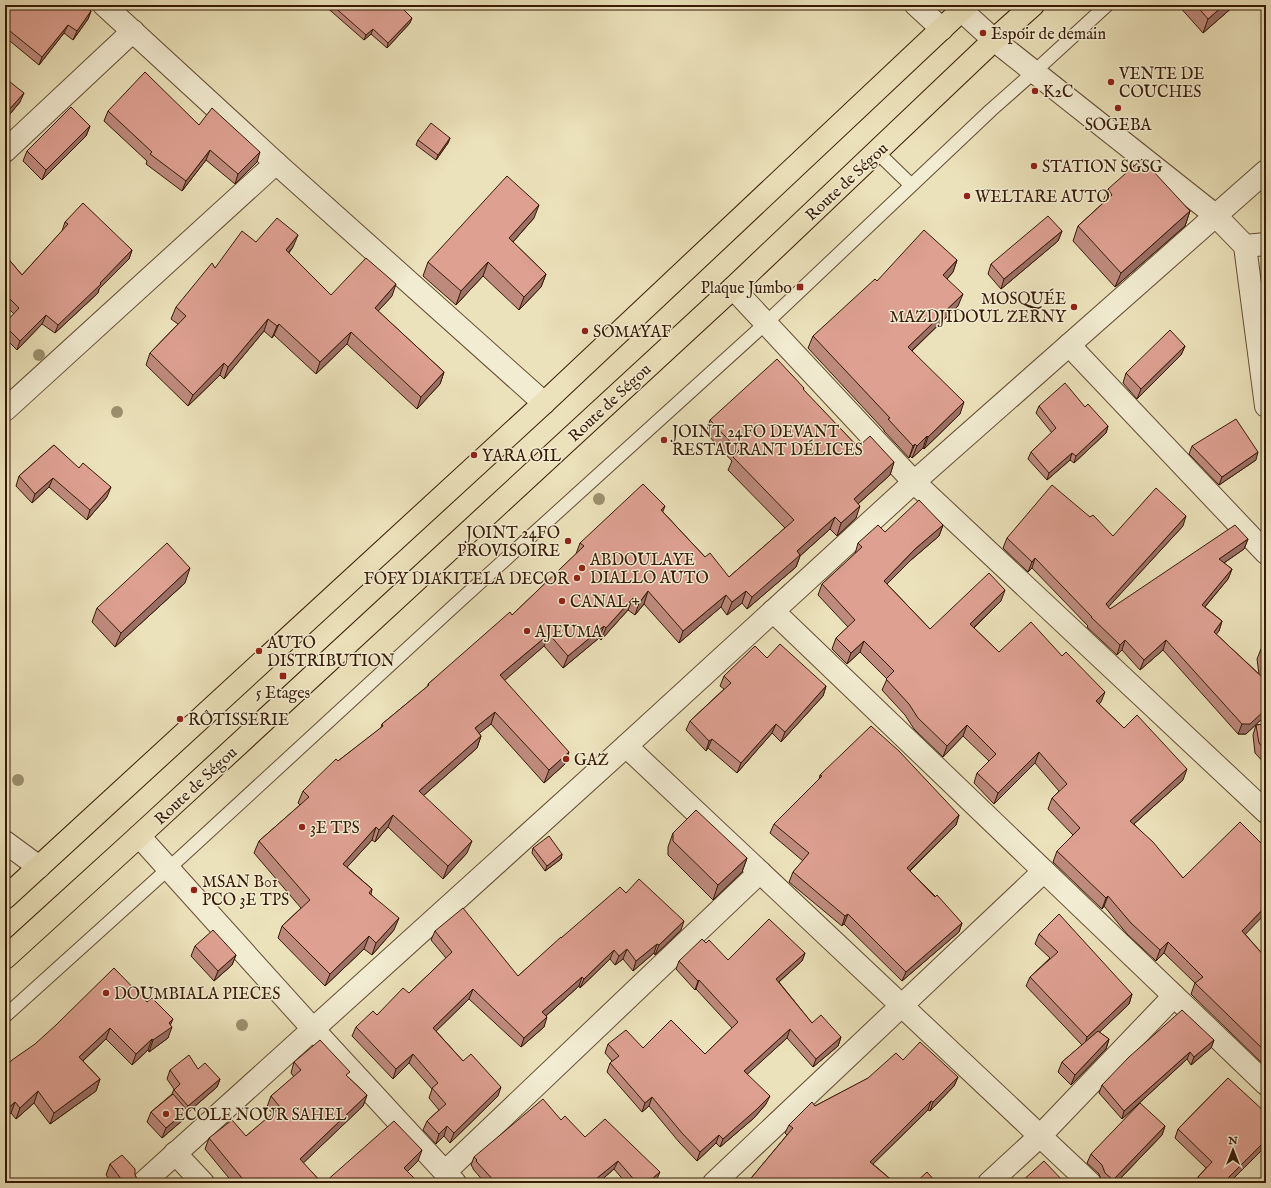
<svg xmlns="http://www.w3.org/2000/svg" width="1271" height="1188" font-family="'IM FELL English',serif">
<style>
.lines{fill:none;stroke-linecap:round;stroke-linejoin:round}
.lane-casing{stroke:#644c33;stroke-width:15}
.street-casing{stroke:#644c33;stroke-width:24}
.highway-casing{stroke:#371a06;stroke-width:24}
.lane{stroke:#f2ecd2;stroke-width:13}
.street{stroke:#f2ecd2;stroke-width:22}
.highway{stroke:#ebe1ba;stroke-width:22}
.tree{fill:#9c906e}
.wall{fill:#be8a7d;stroke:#371a06}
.shaded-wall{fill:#9b7066;stroke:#371a06}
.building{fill:#dda091;stroke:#371a06}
.poi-dot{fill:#8f2418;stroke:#f2ecd2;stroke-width:1.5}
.labels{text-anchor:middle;stroke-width:3;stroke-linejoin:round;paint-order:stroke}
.poi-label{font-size:16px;fill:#371a06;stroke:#f2ecd2;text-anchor:start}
.street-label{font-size:16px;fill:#371a06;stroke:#f2ecd2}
</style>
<rect width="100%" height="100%" fill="#ebe1ba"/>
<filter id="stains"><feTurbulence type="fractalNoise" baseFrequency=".005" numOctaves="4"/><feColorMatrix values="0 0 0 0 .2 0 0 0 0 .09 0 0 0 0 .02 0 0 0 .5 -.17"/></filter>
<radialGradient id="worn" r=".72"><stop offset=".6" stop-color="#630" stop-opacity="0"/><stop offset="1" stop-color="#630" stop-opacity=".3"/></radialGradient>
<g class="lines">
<defs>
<g id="lane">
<path d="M 877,152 L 911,185"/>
<path d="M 5,1016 L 168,869 L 455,605 L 766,323 L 991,110 L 1034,72 L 1107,5"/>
</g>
<g id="street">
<path d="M 104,5 L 276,163 L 544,403"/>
<path d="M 916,5 L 942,29"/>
<path d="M 961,10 L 994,40 L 1215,215 L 1245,246 L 1266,406"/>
<path d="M 5,151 L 133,31"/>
<path d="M 1245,246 L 1266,244"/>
<path d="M 733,288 L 914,482 L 1266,812"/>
<path d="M 1069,345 L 1266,553"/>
<path d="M 5,410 L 276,163"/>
<path d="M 773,611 L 1266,1084"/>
<path d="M 626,746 L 1090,1183"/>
<path d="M 139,836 L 313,1029 L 455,1183"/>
<path d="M 5,842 L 39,867"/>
<path d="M 175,1153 L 203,1183"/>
<path d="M 445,1172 L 760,872"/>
<path d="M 143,1183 L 626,746 L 914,482 L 1266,171"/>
<path d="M 714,1183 L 1044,871"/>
<path d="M 989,1183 L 1040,1136 L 1174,996"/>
</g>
<g id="highway">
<path d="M 5,898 L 544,403 L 967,5"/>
<path d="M 5,958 L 139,836 L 733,288 L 994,40 L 1033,5"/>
</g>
</defs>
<use href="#lane" class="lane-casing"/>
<use href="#street" class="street-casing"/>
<use href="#highway" class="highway-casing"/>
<use href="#lane" class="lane"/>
<use href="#street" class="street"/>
<use href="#highway" class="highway"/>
</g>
<g class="tree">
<circle cx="39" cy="355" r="6"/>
<circle cx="117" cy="412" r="6"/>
<circle cx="599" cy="499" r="6"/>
<circle cx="18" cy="780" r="6"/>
<circle cx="242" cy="1025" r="6"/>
</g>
<g class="wall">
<path d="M 5,5 L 91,11 L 88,19 L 73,40 L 64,33 L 39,65 L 5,37 Z"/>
<path d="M 147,5 L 158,5 L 153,10 Z"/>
<path d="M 324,5 L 399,5 L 410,23 L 387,48 L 371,34 L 364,40 Z"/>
<path d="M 1178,5 L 1235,5 L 1203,33 Z"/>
<path d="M 5,78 L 20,102 L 5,120 Z"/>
<path d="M 108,111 L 199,125 L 257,162 L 235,184 L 206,160 L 182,191 L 146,164 L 147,161 L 104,121 Z"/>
<path d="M 90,126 L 86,136 L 42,180 L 23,161 L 27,151 Z"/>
<path d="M 450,138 L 448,143 L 436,160 L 416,145 L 418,140 Z"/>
<path d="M 1108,189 L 1190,211 L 1185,226 L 1115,287 L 1073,241 L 1078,226 L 1102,204 Z"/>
<path d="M 534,218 L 513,242 L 546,274 L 541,287 L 519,310 L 483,276 L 456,305 L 423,276 L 428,262 Z"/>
<path d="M 65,222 L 132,250 L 129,259 L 99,289 L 98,293 L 55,333 L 42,324 L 17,350 L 5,338 L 5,323 L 14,314 L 5,305 L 5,255 L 22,275 L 62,231 Z"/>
<path d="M 1062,231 L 1058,241 L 1001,289 L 988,274 L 991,264 Z"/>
<path d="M 256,242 L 293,247 L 289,253 L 331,295 L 392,296 L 378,311 L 444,372 L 440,384 L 417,409 L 347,344 L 316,374 L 274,335 L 272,338 L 264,331 L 224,379 L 220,375 L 188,406 L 146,365 L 150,353 L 178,324 L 171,319 L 176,307 Z"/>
<path d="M 957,260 L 953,272 L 947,279 L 958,306 L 912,351 L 960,414 L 924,449 L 923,448 L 912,458 L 910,456 L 909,458 L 884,431 L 884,430 L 808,348 L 813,336 L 877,281 Z"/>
<path d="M 1185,346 L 1181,355 L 1137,399 L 1123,383 L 1126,373 Z"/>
<path d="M 804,388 L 803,390 L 858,447 L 894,462 L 890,475 L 858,504 L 856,518 L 837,536 L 830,529 L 800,556 L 796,567 L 747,609 L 742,603 L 727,615 L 721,607 L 679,643 L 644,604 L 635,615 L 628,610 L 601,640 L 599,638 L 563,668 L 544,646 L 504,680 L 565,764 L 544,783 L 491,724 L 479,733 L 481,736 L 477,748 L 423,796 L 467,853 L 443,879 L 388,827 L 375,842 L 372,840 L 347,867 L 372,889 L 371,894 L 394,930 L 372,955 L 364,949 L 325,986 L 278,938 L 282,926 L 301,908 L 254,853 L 259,841 L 300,805 L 298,803 L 303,791 L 338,761 L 381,728 L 382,724 L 428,686 L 428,684 L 512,615 L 576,554 L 580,543 L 663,512 L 705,557 L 729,577 L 785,528 L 728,470 L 732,461 L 706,433 L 710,420 Z"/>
<path d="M 1039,406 L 1085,407 L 1108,426 L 1106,433 L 1074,463 L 1070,460 L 1047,480 L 1028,459 L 1031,452 L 1052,433 L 1036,413 Z"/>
<path d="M 54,445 L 107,497 L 87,520 L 49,487 L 32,503 L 16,486 L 19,476 Z"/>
<path d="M 1192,446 L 1256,460 L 1219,485 L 1189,454 Z"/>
<path d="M 943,525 L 939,536 L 911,560 L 887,584 L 930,629 L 1001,601 L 974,628 L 999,652 L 1101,702 L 1099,704 L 1124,728 L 1183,780 L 1134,824 L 1183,878 L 1245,934 L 1266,958 L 1266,1067 L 1191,994 L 1195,983 L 1164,953 L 1156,961 L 1127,934 L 1104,906 L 1102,909 L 1053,862 L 1057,851 L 1073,835 L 1048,809 L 1052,798 L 1059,791 L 1035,763 L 994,804 L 974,783 L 977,773 L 989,761 L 963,736 L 943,757 L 914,729 L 905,715 L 882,690 L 887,679 L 860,652 L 847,664 L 832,649 L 836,638 L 848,627 L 818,595 L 822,584 L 855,554 L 858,543 L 885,532 Z"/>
<path d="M 1183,526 L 1108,607 L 1110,609 L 1248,539 L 1244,549 L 1224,563 L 1232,569 L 1228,579 L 1205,607 L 1222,621 L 1219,631 L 1216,634 L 1259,674 L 1257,659 L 1261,649 L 1266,655 L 1266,715 L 1246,734 L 1238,734 L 1163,650 L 1140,670 L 1122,650 L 1117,655 L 1087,627 L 1088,626 L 1032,568 L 1028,572 L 1003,548 L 1007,538 L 1113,536 Z"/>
<path d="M 185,583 L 115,647 L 92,622 L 97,608 Z"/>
<path d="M 767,658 L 826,686 L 823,696 L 781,742 L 772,733 L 737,773 L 708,748 L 706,751 L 686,730 L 690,721 L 724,689 L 720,686 L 724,676 Z"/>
<path d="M 1266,724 L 1266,765 L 1255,753 L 1253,735 L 1256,725 Z"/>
<path d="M 820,775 L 959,815 L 956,825 L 910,871 L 962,923 L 959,932 L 902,981 L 844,924 L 842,926 L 789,882 L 793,872 L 803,861 L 770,833 L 774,824 L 819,780 Z"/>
<path d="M 673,833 L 747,858 L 742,872 L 713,900 L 668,855 L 668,847 Z"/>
<path d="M 533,848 L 562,854 L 561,859 L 545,871 L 532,853 Z"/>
<path d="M 626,893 L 681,930 L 655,955 L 654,953 L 633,971 L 623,959 L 615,965 L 610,959 L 580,988 L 579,986 L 546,1016 L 544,1027 L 521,1047 L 469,999 L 436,1031 L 463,1061 L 498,1096 L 450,1143 L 444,1136 L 436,1144 L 423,1130 L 427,1121 L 439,1110 L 429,1098 L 432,1089 L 409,1063 L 393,1079 L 352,1036 L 356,1027 L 377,1015 L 409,993 L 446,958 L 431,940 L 435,931 L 518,976 L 561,938 Z"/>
<path d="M 1039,934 L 1132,994 L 1129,1004 L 1099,1032 L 1109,1039 L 1106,1049 L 1071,1085 L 1058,1072 L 1062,1062 L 1082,1045 L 1026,986 L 1030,977 L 1050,958 L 1035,944 Z"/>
<path d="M 706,943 L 728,960 L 805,953 L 802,961 L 779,982 L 812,1023 L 841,1037 L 838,1046 L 813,1067 L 787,1038 L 747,1074 L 766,1104 L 754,1118 L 720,1147 L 716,1143 L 697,1161 L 679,1142 L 649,1106 L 642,1112 L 607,1072 L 610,1063 L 612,1061 L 605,1053 L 608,1044 L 643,1048 L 705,1054 L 732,1028 L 696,989 L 695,990 L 676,969 L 679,961 Z"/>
<path d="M 195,946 L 236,955 L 232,965 L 214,981 L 191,956 Z"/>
<path d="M 147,1002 L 168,1038 L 149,1052 L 148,1050 L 132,1065 L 106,1039 L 83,1061 L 100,1079 L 96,1091 L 50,1124 L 34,1103 L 16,1119 L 11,1113 L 5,1118 L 5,1068 Z"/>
<path d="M 1214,1040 L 1211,1048 L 1191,1065 L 1187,1059 L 1122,1119 L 1099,1093 L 1102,1085 Z"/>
<path d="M 903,1060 L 958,1077 L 954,1086 L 930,1111 L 928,1110 L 873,1164 L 895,1183 L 747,1183 L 787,1135 L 785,1133 L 789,1125 L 815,1106 Z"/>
<path d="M 294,1062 L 348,1077 L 367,1095 L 363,1106 L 303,1163 L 322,1183 L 233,1183 L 205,1149 L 209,1138 L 246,1136 L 273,1114 L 267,1107 L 271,1096 L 294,1077 L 291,1073 Z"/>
<path d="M 198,1069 L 220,1079 L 217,1087 L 186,1114 L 183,1120 L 162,1138 L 147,1122 L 151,1112 L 172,1094 L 174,1089 L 167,1079 L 170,1070 Z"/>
<path d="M 1228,1078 L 1230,1182 L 1231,1183 L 1196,1183 L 1198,1177 L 1206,1168 L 1175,1138 L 1178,1129 Z"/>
<path d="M 561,1120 L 585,1137 L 656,1181 L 654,1183 L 626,1183 L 614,1169 L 598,1183 L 485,1183 L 473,1169 L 473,1168 L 471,1165 L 474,1157 Z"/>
<path d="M 1165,1126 L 1162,1135 L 1116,1183 L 1103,1183 L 1102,1182 L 1099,1174 L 1087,1163 L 1091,1154 Z"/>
<path d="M 110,1164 L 135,1175 L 138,1181 L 141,1183 L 112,1183 L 106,1175 Z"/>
</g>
<g class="shaded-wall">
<path d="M 155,5 L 158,5 L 153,10 Z"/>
<path d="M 1224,5 L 1235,5 L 1203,33 L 1208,19 Z"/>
<path d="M 91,11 L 88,19 L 73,40 L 77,31 Z"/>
<path d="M 412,18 L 410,23 L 387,48 L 388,43 Z"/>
<path d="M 68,25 L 64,33 L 39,65 L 42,57 Z"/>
<path d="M 373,29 L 371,34 L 364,40 L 366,35 Z"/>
<path d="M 24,93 L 20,102 L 5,120 L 7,112 Z"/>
<path d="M 90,126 L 86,136 L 42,180 L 46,170 Z"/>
<path d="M 450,138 L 448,143 L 436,160 L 438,155 Z"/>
<path d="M 210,150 L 206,160 L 182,191 L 186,181 Z"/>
<path d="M 260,152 L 257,162 L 235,184 L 238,174 Z"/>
<path d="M 539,205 L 534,218 L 504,252 L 509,238 Z"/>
<path d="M 1190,211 L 1185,226 L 1115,287 L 1121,273 Z"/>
<path d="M 1062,231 L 1058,241 L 1001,289 L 1004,279 Z"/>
<path d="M 298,235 L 293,247 L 281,261 L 286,250 Z"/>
<path d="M 132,250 L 129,259 L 99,289 L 98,293 L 55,333 L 58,325 Z"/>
<path d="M 957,260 L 953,272 L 939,288 L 943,275 Z"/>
<path d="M 488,262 L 483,276 L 456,305 L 461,291 Z"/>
<path d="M 546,274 L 541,287 L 519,310 L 524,297 Z"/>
<path d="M 396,284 L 392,296 L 370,320 L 375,308 Z"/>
<path d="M 963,294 L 958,306 L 903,359 L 908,347 Z"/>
<path d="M 46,315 L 42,324 L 17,350 L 20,341 Z"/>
<path d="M 268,319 L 264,331 L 224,379 L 228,367 Z"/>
<path d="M 279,324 L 274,335 L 272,338 L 277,326 Z"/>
<path d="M 351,332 L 347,344 L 316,374 L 320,362 Z"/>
<path d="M 1185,346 L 1181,355 L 1137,399 L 1141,389 Z"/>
<path d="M 224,363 L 220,375 L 188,406 L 193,395 Z"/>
<path d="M 444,372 L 440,384 L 417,409 L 421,397 Z"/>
<path d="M 964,402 L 960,414 L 924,449 L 928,437 Z"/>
<path d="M 1108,426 L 1106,433 L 1074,463 L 1076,456 Z"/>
<path d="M 927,436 L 923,448 L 912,458 L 917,446 Z"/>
<path d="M 915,444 L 910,456 L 909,458 L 913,446 Z"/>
<path d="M 1258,452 L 1256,460 L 1219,485 L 1222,477 Z"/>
<path d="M 1072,453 L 1070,460 L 1047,480 L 1049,473 Z"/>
<path d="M 894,462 L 890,475 L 849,512 L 854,499 Z"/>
<path d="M 53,478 L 49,487 L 32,503 L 35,494 Z"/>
<path d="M 111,487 L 107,497 L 87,520 L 90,510 Z"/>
<path d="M 665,506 L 660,519 L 661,510 Z"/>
<path d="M 860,506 L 856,518 L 837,536 L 841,523 Z"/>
<path d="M 1186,516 L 1183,526 L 1102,614 L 1106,604 Z"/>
<path d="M 835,517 L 830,529 L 800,556 L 796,567 L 747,609 L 752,597 L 797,551 Z"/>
<path d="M 943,525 L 939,536 L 911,560 L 880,591 L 884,581 L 915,549 Z"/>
<path d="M 1248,539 L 1244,549 L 1215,569 L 1219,559 Z"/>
<path d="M 1035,558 L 1032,568 L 1028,572 L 1032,562 Z"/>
<path d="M 190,568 L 185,583 L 115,647 L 121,633 Z"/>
<path d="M 1232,569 L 1228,579 L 1198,615 L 1202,605 Z"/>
<path d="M 1005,590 L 1001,601 L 966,635 L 970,624 Z"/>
<path d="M 648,591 L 644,604 L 635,615 L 639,603 Z"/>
<path d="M 746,591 L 742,603 L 727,615 L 732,602 Z"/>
<path d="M 726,595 L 721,607 L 679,643 L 683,631 Z"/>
<path d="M 633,598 L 628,610 L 601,640 L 606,628 Z"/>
<path d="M 1222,621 L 1219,631 L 1210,642 L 1214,632 Z"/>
<path d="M 604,626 L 599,638 L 563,668 L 568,656 Z"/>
<path d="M 549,634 L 544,646 L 496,688 L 500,675 Z"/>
<path d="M 1125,640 L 1122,650 L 1117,655 L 1120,645 Z"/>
<path d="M 1166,640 L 1163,650 L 1140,670 L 1144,660 Z"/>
<path d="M 864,641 L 860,652 L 847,664 L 851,653 Z"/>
<path d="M 826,686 L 823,696 L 781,742 L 785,732 Z"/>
<path d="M 1105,692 L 1101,702 L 1092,711 L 1096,701 Z"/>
<path d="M 1266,709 L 1266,715 L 1246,734 L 1238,734 L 1242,724 Z"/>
<path d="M 495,712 L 491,724 L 471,740 L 475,728 Z"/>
<path d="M 776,724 L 772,733 L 737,773 L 741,763 Z"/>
<path d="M 967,725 L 963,736 L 943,757 L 947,746 Z"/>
<path d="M 481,736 L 477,748 L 414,804 L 419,791 Z"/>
<path d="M 712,739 L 708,748 L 706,751 L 709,741 Z"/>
<path d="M 569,752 L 565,764 L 544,783 L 549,770 Z"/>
<path d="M 1039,752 L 1035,763 L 994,804 L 998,793 Z"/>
<path d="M 1187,769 L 1183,780 L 1126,831 L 1130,821 Z"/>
<path d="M 393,815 L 388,827 L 375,842 L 379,830 Z"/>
<path d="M 959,815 L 956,825 L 903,877 L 907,868 Z"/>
<path d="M 376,827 L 372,840 L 339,876 L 343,864 Z"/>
<path d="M 472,841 L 467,853 L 443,879 L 448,866 Z"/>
<path d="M 562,854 L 561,859 L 545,871 L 547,866 Z"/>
<path d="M 747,858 L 742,872 L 713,900 L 718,885 Z"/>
<path d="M 1108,896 L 1104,906 L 1102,909 L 1106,898 Z"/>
<path d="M 1266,906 L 1266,913 L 1238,942 L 1242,931 Z"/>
<path d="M 848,914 L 844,924 L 842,926 L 845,916 Z"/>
<path d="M 399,918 L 394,930 L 372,955 L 376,943 Z"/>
<path d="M 684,921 L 681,930 L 655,955 L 659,945 Z"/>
<path d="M 962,923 L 959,932 L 902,981 L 906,972 Z"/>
<path d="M 369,936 L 364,949 L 325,986 L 330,974 Z"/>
<path d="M 1168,942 L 1164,953 L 1156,961 L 1160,950 Z"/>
<path d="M 657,944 L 654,953 L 633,971 L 636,961 Z"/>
<path d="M 627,949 L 623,959 L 615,965 L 619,956 Z"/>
<path d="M 614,950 L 610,959 L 580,988 L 584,979 Z"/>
<path d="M 805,953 L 802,961 L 773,987 L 776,979 Z"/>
<path d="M 236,955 L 232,965 L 214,981 L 218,971 Z"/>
<path d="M 582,977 L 579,986 L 539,1022 L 542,1012 Z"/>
<path d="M 699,980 L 696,989 L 695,990 L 698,981 Z"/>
<path d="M 473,989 L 469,999 L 430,1037 L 433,1028 Z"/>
<path d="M 1132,994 L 1129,1004 L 1084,1047 L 1087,1037 Z"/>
<path d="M 547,1017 L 544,1027 L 521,1047 L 524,1038 Z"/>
<path d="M 173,1019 L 169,1028 L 172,1027 L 168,1038 L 149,1052 L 153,1040 Z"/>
<path d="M 110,1028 L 106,1039 L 75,1068 L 79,1057 Z"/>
<path d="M 790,1029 L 787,1038 L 741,1080 L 744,1071 Z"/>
<path d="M 841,1037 L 838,1046 L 813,1067 L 816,1059 Z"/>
<path d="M 152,1039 L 148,1050 L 132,1065 L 136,1054 Z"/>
<path d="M 1109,1039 L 1106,1049 L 1071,1085 L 1075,1075 Z"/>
<path d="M 1214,1040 L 1211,1048 L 1191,1065 L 1194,1057 Z"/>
<path d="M 1190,1052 L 1187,1059 L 1122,1119 L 1124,1111 Z"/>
<path d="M 413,1054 L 409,1063 L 393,1079 L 396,1069 Z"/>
<path d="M 958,1077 L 954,1086 L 930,1111 L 933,1102 Z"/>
<path d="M 100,1079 L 96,1091 L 50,1124 L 54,1113 Z"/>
<path d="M 220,1079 L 217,1087 L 186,1114 L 183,1120 L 162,1138 L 166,1128 L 186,1111 L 188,1106 Z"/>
<path d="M 501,1087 L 498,1096 L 450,1143 L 454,1133 Z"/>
<path d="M 38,1091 L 34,1103 L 16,1119 L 20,1108 Z"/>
<path d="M 367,1095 L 363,1106 L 296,1170 L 300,1159 Z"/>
<path d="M 770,1096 L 766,1104 L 754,1118 L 720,1147 L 723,1139 Z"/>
<path d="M 652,1097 L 649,1106 L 642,1112 L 645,1103 Z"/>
<path d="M 931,1101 L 928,1110 L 867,1170 L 870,1162 Z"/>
<path d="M 15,1102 L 11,1113 L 5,1118 L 5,1111 Z"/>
<path d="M 447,1126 L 444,1136 L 436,1144 L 439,1134 Z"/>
<path d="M 1165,1126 L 1162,1135 L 1116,1183 L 1112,1183 L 1113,1180 Z"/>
<path d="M 719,1135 L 716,1143 L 697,1161 L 700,1152 Z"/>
<path d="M 1266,1140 L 1266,1146 L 1229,1183 L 1223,1183 Z"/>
<path d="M 422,1150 L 418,1161 L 400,1179 L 404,1168 Z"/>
<path d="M 618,1161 L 614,1169 L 598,1183 L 591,1183 Z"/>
<path d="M 660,1172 L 656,1181 L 654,1183 L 647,1183 Z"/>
</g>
<g class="building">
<path d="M 5,5 L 84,5 L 91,11 L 77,31 L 68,25 L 42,57 L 5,27 Z"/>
<path d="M 332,5 L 399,5 L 412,18 L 388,43 L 373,29 L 366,35 Z"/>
<path d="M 1196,5 L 1224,5 L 1208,19 Z"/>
<path d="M 145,72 L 199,125 L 212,108 L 260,152 L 238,174 L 210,150 L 186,181 L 150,154 L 152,152 L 108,111 Z"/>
<path d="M 5,78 L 24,93 L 7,112 L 5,110 Z"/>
<path d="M 71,107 L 90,126 L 46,170 L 27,151 Z"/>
<path d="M 431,123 L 450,138 L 438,155 L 418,140 Z"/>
<path d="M 1142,159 L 1190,211 L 1121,273 L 1078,226 L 1112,195 L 1108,189 Z"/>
<path d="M 507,176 L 539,205 L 509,238 L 546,274 L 524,297 L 488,262 L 461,291 L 428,262 Z"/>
<path d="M 83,203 L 132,250 L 100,283 L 101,284 L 58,325 L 46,315 L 20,341 L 5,326 L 5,323 L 19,308 L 5,294 L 5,255 L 22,275 L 68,224 L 65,222 Z"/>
<path d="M 1048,216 L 1062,231 L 1004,279 L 991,264 Z"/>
<path d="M 277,218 L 298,235 L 286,250 L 331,295 L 366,258 L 396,284 L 375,308 L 444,372 L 421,397 L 351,332 L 320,362 L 279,324 L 277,326 L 268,319 L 228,367 L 224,363 L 193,395 L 150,353 L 186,316 L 176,307 L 212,263 L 215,268 L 242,231 L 256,242 Z"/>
<path d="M 924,230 L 957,260 L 943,275 L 963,294 L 908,347 L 964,402 L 928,437 L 927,436 L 917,446 L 915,444 L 913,446 L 888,419 L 890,418 L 813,336 L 875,279 L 877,281 Z"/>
<path d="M 1170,330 L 1185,346 L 1141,389 L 1126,373 Z"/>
<path d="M 777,359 L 804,388 L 803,389 L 858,447 L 870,436 L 894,462 L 854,499 L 860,506 L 841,523 L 835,517 L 797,551 L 800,555 L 752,597 L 746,591 L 732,602 L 726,595 L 683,631 L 648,591 L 639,603 L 633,598 L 606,628 L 604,626 L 568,656 L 549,634 L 500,675 L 569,752 L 549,770 L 495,712 L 475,728 L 481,736 L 419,791 L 472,841 L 448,866 L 393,815 L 379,830 L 376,827 L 343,864 L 372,889 L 369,893 L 399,918 L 376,943 L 369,936 L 330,974 L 282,926 L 310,900 L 259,841 L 309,797 L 303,791 L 336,759 L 338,761 L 383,726 L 382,724 L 429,685 L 428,684 L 510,612 L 512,615 L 584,546 L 580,543 L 643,484 L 665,506 L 661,510 L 705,557 L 710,553 L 729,577 L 794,520 L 733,457 L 739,451 L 710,420 Z"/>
<path d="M 1065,383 L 1085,407 L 1088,404 L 1108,426 L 1076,456 L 1072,453 L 1049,473 L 1031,452 L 1056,428 L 1039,406 Z"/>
<path d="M 1236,419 L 1258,452 L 1222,477 L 1192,446 Z"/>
<path d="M 54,445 L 79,468 L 83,463 L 111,487 L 90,510 L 53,478 L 35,494 L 19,476 Z"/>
<path d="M 1052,485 L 1090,517 L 1093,515 L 1113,536 L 1156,488 L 1186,516 L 1106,604 L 1110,609 L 1235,525 L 1248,539 L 1219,559 L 1232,569 L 1202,605 L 1222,621 L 1214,632 L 1264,679 L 1261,649 L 1266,655 L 1266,709 L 1250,724 L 1242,724 L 1166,640 L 1144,660 L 1125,640 L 1120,645 L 1091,617 L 1092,617 L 1035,558 L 1032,562 L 1007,538 Z"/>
<path d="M 919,500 L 943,525 L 915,549 L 884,581 L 930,629 L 989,573 L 1005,590 L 970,624 L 999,652 L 1031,622 L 1062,656 L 1066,652 L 1105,692 L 1096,701 L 1124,728 L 1137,715 L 1187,769 L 1130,821 L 1153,842 L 1183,878 L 1240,822 L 1266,848 L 1266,906 L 1242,931 L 1266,958 L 1266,1052 L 1195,983 L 1203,977 L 1168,942 L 1160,950 L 1131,923 L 1108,896 L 1106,898 L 1057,851 L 1080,828 L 1052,798 L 1067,784 L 1039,752 L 998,793 L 977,773 L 996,754 L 967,725 L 947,746 L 918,718 L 909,704 L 886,679 L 894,671 L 864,641 L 851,653 L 836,638 L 855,620 L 822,584 L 862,547 L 858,543 L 878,525 L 885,532 Z"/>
<path d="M 167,543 L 190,568 L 121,633 L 97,608 Z"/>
<path d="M 780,644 L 826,686 L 785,732 L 776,724 L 741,763 L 712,739 L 709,741 L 690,721 L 731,683 L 724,676 L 755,646 L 767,658 Z"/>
<path d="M 1266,724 L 1266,751 L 1259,743 L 1256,725 Z"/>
<path d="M 871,726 L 899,751 L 959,815 L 907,868 L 935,897 L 937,895 L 962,923 L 906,972 L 848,914 L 845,916 L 793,872 L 809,853 L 774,824 L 822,776 L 820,775 Z"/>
<path d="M 696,810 L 747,858 L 718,885 L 673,841 L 673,833 Z"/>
<path d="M 549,836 L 562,854 L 547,866 L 533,848 Z"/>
<path d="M 639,879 L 684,921 L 659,945 L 657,944 L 636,961 L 627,949 L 619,956 L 614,950 L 584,979 L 582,977 L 542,1012 L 547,1017 L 524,1038 L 473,989 L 433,1028 L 463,1061 L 471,1054 L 501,1087 L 454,1133 L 447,1126 L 439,1134 L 427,1121 L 446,1104 L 432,1088 L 438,1083 L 413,1054 L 396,1069 L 356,1027 L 373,1011 L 377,1015 L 403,988 L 409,993 L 452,952 L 435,931 L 463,908 L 518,976 L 561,937 L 561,938 L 620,887 L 626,893 Z"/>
<path d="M 1059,914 L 1132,994 L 1087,1037 L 1030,977 L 1058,952 L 1039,934 Z"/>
<path d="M 769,919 L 805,953 L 776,979 L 812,1023 L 821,1015 L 841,1037 L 816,1059 L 790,1029 L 744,1071 L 770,1096 L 757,1109 L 723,1139 L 719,1135 L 700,1152 L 682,1133 L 652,1097 L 645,1103 L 610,1063 L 619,1056 L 608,1044 L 626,1030 L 643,1048 L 671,1020 L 705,1054 L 738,1022 L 699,980 L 698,981 L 679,961 L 702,939 L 706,943 L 709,940 L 728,960 Z"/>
<path d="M 213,930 L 236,955 L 218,971 L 195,946 Z"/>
<path d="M 114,968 L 147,1002 L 152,998 L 173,1019 L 169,1023 L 172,1027 L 153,1040 L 152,1039 L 136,1054 L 110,1028 L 79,1057 L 100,1079 L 54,1113 L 38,1091 L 20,1108 L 15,1102 L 5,1111 L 5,1068 L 12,1060 L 35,1044 L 56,1025 Z"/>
<path d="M 1182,1010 L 1214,1040 L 1194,1057 L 1190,1052 L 1124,1111 L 1102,1085 L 1129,1057 Z"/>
<path d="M 1098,1031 L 1109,1039 L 1075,1075 L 1062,1062 Z"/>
<path d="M 320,1040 L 350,1072 L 346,1075 L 367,1095 L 300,1159 L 322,1183 L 246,1183 L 209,1138 L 232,1120 L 246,1136 L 280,1107 L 271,1096 L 301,1070 L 294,1062 Z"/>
<path d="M 920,1042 L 958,1077 L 933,1102 L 931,1101 L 870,1162 L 895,1183 L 747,1183 L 793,1128 L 789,1125 L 812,1102 L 815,1106 L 868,1078 L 896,1053 L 903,1060 Z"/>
<path d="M 189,1055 L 198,1069 L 205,1063 L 220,1079 L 188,1106 L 174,1090 L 180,1084 L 170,1070 Z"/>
<path d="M 1228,1078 L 1266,1113 L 1266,1140 L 1223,1183 L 1205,1183 L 1198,1177 L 1212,1162 L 1178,1129 Z"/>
<path d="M 173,1094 L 187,1110 L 166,1128 L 151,1112 Z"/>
<path d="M 543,1099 L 561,1120 L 565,1116 L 585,1137 L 605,1119 L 660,1172 L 647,1183 L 637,1183 L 618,1161 L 591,1183 L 496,1183 L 476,1161 L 477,1160 L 474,1157 Z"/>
<path d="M 1140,1103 L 1165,1126 L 1113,1180 L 1105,1173 L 1102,1165 L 1091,1154 Z"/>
<path d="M 394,1121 L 422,1150 L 404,1168 L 419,1183 L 324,1183 Z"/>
<path d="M 122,1155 L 135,1169 L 135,1175 L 138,1181 L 141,1183 L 124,1183 L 110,1164 Z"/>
<path d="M 1044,1161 L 1064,1182 L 1066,1180 L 1068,1183 L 1020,1183 Z"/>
<path d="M 927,1172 L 937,1183 L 915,1183 Z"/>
<path d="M 169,1180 L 172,1183 L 166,1183 Z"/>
</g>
<g class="poi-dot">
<circle cx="983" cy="33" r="4"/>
<circle cx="1111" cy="82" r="4"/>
<circle cx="1035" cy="91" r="4"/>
<circle cx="1118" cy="108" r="4"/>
<circle cx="1034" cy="166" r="4"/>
<circle cx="967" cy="196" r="4"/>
<rect x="796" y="283" width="8" height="8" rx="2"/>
<circle cx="1074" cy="307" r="4"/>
<circle cx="585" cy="331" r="4"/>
<circle cx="664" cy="440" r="4"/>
<circle cx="474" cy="455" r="4"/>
<circle cx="568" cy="541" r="4"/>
<circle cx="582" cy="568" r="4"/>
<circle cx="577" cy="578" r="4"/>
<circle cx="562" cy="601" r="4"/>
<circle cx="527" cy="631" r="4"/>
<circle cx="259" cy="651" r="4"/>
<rect x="279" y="672" width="8" height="8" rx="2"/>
<circle cx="180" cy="719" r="4"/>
<circle cx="566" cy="759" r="4"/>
<circle cx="302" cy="827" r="4"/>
<circle cx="194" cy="890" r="4"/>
<circle cx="106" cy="993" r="4"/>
<circle cx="166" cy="1114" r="4"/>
</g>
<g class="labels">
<g class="poi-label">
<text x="991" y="39">Espoir de demain</text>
<text x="1119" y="79">VENTE DE<tspan x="1119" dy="18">COUCHES</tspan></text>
<text x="1043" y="97">K2C</text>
<text x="1118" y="130" text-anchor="middle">SOGEBA</text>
<text x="1042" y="172">STATION SGSG</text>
<text x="975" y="202">WELTARE AUTO</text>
<text x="792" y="293" text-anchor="end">Plaque Jumbo</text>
<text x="1066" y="304" text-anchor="end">MOSQUÉE<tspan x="1066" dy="18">MAZDJIDOUL ZERNY</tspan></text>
<text x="593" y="337">SOMAYAF</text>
<text x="672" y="437">JOINT 24FO DEVANT<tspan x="672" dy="18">RESTAURANT DÉLICES</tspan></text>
<text x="482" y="461">YARA OIL</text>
<text x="560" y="538" text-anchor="end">JOINT 24FO<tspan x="560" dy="18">PROVISOIRE</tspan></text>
<text x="590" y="565">ABDOULAYE<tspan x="590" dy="18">DIALLO AUTO</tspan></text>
<text x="569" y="584" text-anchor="end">FOFY DIAKITELA DECOR</text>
<text x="570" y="607">CANAL +</text>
<text x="535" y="637">AJEUMA</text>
<text x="267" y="648">AUTO<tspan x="267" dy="18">DISTRIBUTION</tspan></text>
<text x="283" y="698" text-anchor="middle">5 Etages</text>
<text x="188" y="725">RÔTISSERIE</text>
<text x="574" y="765">GAZ</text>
<text x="310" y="833">3E TPS</text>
<text x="202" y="887">MSAN B01<tspan x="202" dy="18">PCO 3E TPS</tspan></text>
<text x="114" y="999">DOUMBIALA PIECES</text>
<text x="174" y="1120">ECOLE NOUR SAHEL</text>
</g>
<g class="street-label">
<text transform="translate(846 181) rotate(-43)" y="6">Route de Ségou</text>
<text transform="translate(609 402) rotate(-43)" y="6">Route de Ségou</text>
<text transform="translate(195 785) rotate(-43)" y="6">Route de Ségou</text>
</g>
</g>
<rect width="1271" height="1188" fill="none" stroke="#ebe1ba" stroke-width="20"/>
<rect x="6" y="6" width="1259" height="1176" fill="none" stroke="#371a06" stroke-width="2"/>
<rect x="10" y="10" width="1251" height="1168" fill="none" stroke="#371a06"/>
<g transform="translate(1233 1150)" stroke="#f2ecd2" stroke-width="3" paint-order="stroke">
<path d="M0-3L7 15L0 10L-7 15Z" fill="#371a06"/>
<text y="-6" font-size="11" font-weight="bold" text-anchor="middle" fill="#371a06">N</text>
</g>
<rect width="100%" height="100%" filter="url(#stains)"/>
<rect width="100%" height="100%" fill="url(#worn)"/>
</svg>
